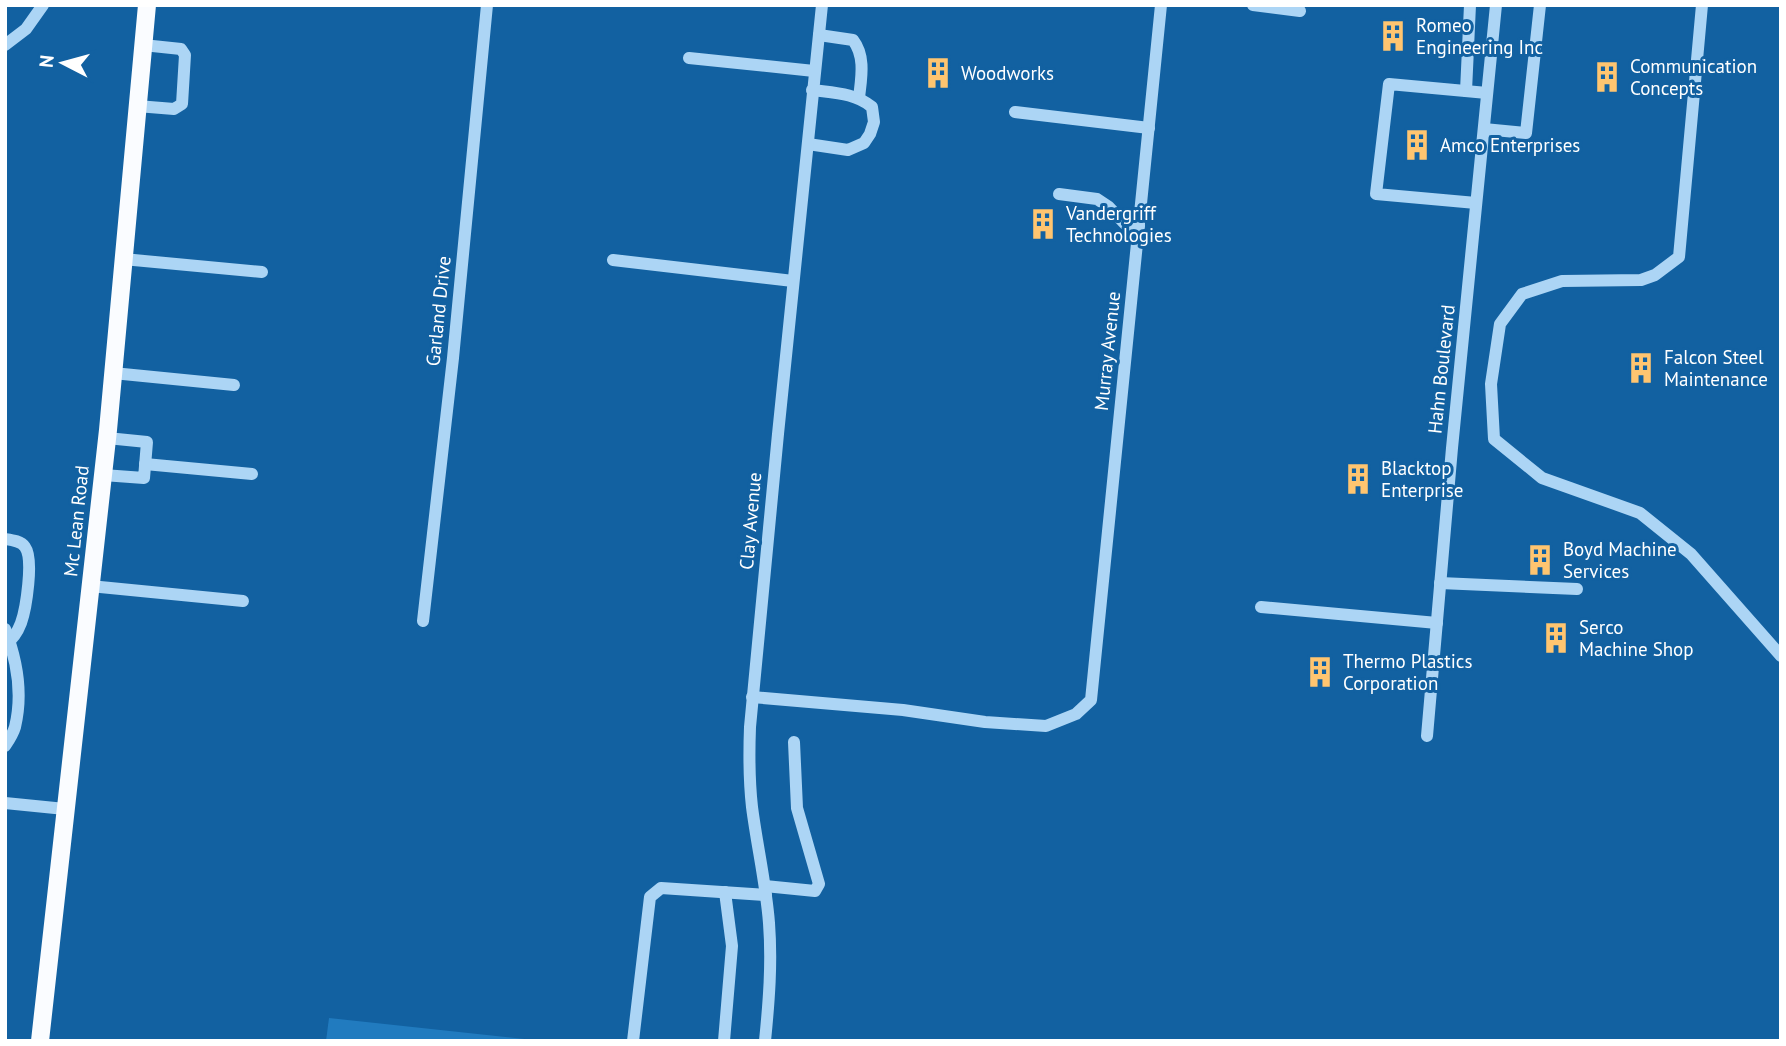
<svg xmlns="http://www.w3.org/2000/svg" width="1786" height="1046" font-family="'PT Sans',sans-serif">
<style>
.green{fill:#217bbf}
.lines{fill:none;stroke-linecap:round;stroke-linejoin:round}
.minor{stroke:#acd5f5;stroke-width:12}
.major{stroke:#fafcff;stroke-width:18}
.labels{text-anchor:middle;stroke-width:6;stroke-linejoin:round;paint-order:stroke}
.poi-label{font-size:19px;fill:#fff;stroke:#1261a1;text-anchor:start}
.street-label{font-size:19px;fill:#fff;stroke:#1261a1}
</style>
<rect width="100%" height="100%" fill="#1261a1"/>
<path class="green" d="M 329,1018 L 543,1041 L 326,1041 Z"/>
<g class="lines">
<g class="minor">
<path d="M 1253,5 L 1300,11"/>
<path d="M 1702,5 L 1679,257 L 1655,275 L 1641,280 L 1562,281 L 1522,294 L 1500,324 L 1491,384 L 1494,439 L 1542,478 L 1640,513 L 1691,554 L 1781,656"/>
<path d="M 819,35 L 853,40 C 866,57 861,79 859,98"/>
<path d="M 5,45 L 26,29 L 43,5"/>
<path d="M 689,58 L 814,71"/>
<path d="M 1466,91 L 1470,5"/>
<path d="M 137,106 L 174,109 L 182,104 L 185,55 L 181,49 L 143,45"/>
<path d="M 1015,112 L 1149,128"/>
<path d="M 1484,129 L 1526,133 L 1540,5"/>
<path d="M 808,144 L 848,150 L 864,143 L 870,134 L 874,122 L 872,107 C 855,93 834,93 812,90"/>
<path d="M 1059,194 L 1097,199 L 1109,207 L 1125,224 L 1139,226"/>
<path d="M 1476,203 L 1376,194 L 1389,84 L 1487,93"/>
<path d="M 123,259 L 262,272"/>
<path d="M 613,260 L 793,281"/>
<path d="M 113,373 L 234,385"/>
<path d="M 145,464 L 252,474"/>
<path d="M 103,475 L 144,478 L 147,442 L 107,438"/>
<path d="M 5,539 C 12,540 21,541 25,547 C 34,559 26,609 21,623 C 18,631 12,640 5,645"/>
<path d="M 1440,583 L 1577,589"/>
<path d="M 90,586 L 243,601"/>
<path d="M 1261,607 L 1437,623"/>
<path d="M 423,621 L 453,358 L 487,5"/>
<path d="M 5,629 C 17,660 23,694 15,727 C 13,734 9,740 5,746"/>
<path d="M 752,697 L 903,710 L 985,722 L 1046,726 L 1076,714 L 1091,700 L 1161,5"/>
<path d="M 1427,736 L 1452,448 L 1496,5"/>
<path d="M 5,803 L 65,809"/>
<path d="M 765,886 L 815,891 L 819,884 L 797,808 L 794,742"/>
<path d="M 633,1041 L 650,897 L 661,888 L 766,895"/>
<path d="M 724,1041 L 732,946 L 725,892"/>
<path d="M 765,1041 C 769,1001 772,963 769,923 C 766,884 757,846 752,807 C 749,780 749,753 750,727 L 778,434 L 822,5"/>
</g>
<path class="major" d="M 40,1041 L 108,430 L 147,5"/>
</g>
<defs>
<symbol id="building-bare" viewBox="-9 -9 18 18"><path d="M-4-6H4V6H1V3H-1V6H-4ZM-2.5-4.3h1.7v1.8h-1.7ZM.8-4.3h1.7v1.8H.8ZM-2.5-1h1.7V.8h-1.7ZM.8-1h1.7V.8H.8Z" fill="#ffc570" stroke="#1261a1" stroke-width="2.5" paint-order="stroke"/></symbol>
</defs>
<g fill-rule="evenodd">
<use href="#building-bare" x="1371" y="14" width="44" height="44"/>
<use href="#building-bare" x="916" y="51" width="44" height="44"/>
<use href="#building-bare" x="1585" y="55" width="44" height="44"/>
<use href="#building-bare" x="1395" y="123" width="44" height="44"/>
<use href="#building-bare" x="1021" y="202" width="44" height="44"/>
<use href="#building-bare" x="1619" y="346" width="44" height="44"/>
<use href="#building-bare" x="1336" y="457" width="44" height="44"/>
<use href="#building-bare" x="1518" y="538" width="44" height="44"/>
<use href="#building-bare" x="1534" y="616" width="44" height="44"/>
<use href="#building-bare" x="1298" y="650" width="44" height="44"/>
</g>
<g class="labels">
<g class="poi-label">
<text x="1416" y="32">Romeo<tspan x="1416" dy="22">Engineering Inc</tspan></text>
<text x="1630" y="73">Communication<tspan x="1630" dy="22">Concepts</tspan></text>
<text x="961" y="80">Woodworks</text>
<text x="1440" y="152">Amco Enterprises</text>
<text x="1066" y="220">Vandergriff<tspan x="1066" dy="22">Technologies</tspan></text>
<text x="1664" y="364">Falcon Steel<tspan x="1664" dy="22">Maintenance</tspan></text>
<text x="1381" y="475">Blacktop<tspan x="1381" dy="22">Enterprise</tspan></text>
<text x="1563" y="556">Boyd Machine<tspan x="1563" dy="22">Services</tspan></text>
<text x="1579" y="634">Serco<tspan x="1579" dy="22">Machine Shop</tspan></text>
<text x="1343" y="668">Thermo Plastics<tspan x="1343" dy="22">Corporation</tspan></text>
</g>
<g class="street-label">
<text transform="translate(438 311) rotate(-84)" y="7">Garland Drive</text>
<text transform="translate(1107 351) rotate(-84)" y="7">Murray Avenue</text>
<text transform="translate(1441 369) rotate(-84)" y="7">Hahn Boulevard</text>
<text transform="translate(76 521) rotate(-84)" y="7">Mc Lean Road</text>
<text transform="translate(750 521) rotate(-85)" y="7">Clay Avenue</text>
</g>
</g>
<rect width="1786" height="1046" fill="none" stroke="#ffffff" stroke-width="14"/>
<g transform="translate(63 63) rotate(276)" stroke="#1261a1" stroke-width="5" paint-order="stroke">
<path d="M0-5L12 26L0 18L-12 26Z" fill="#ffffff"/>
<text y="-10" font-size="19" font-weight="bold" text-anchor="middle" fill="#ffffff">N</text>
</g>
</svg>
